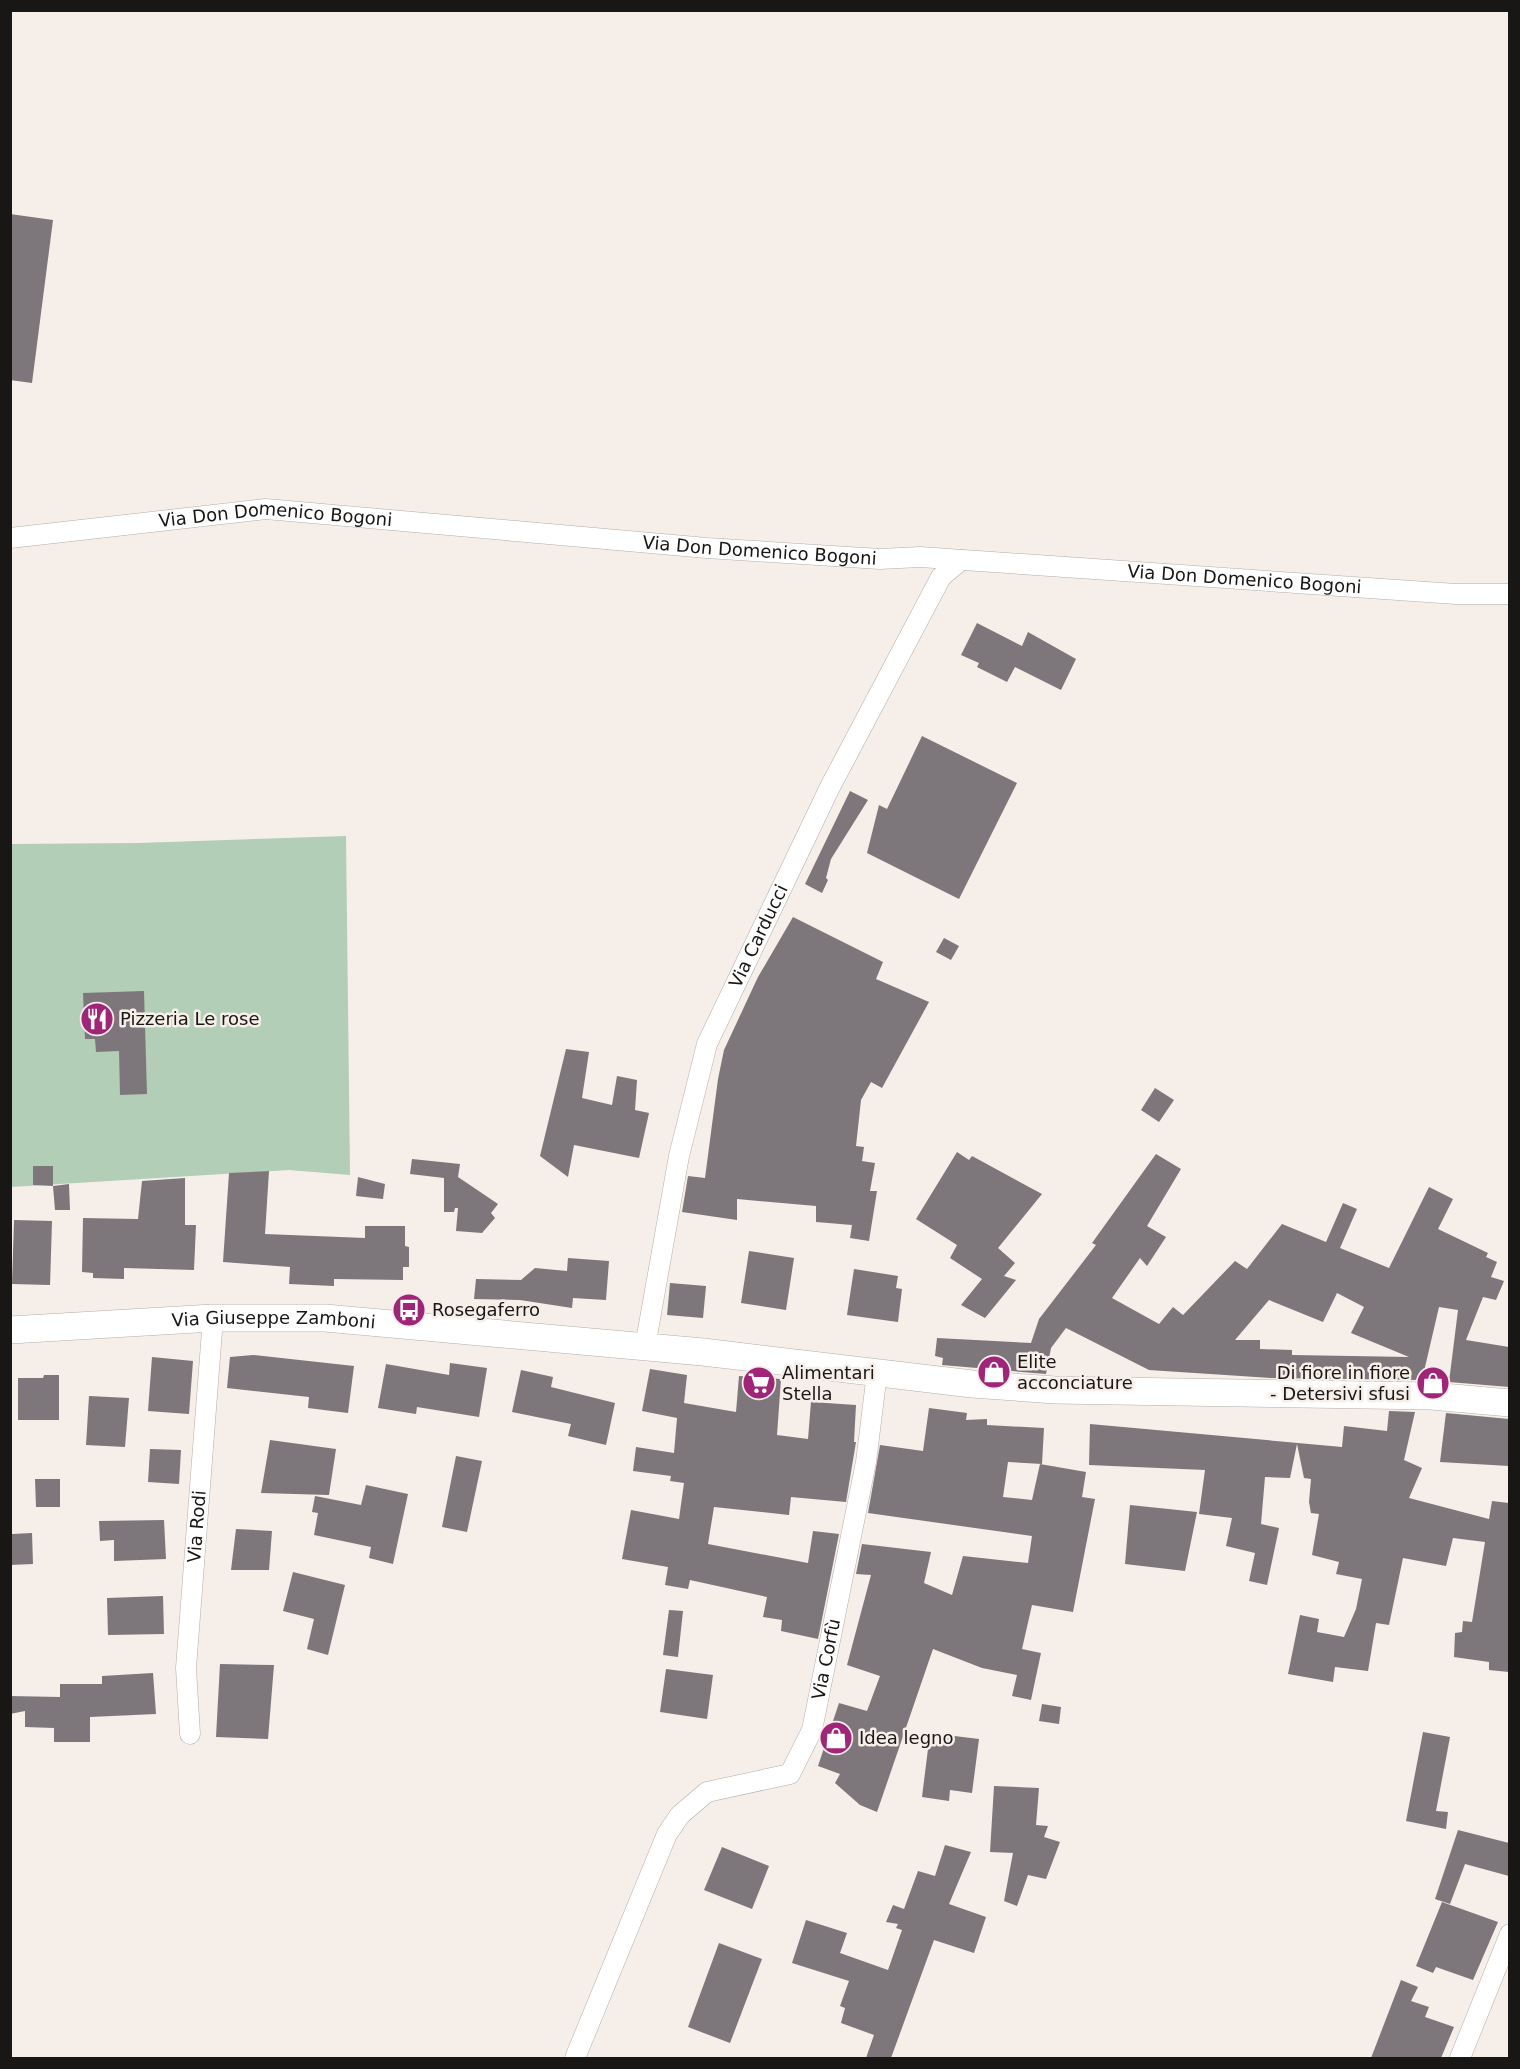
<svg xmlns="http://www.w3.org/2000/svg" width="1520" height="2069" font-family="'DejaVu Sans',sans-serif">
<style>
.green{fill:#b2ceb7}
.building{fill:#7d777b;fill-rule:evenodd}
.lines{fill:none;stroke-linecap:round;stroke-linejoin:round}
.street-casing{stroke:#b4aea9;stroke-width:21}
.secondary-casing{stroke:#b4aea9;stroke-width:28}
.street{stroke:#fff;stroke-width:20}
.secondary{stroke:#fff;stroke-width:27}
.labels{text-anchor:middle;stroke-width:5;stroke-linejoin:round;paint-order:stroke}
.street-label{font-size:18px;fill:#191715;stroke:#f5eee9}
.poi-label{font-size:18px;fill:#191715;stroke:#f5eee9;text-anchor:start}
</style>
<rect width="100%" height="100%" fill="#f5eee9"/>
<path class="green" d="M 346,836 L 350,1175 L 289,1170 L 11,1187 L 11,844 L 139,843 Z"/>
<g class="building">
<path d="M 10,214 L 53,220 L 32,383 L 10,380 Z"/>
<path d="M 977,623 L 1022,646 L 1028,632 L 1076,659 L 1061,690 L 1015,667 L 1007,682 L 977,667 L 979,663 L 961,655 Z"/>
<path d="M 922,736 L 1017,783 L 959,899 L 867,853 L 879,805 L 887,809 Z"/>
<path d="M 850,791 L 868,800 L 831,859 L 826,878 L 828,880 L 822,893 L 805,884 Z"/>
<path d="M 793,917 L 883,962 L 876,979 L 929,1002 L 882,1088 L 871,1082 L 861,1100 L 856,1146 L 864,1147 L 862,1161 L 875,1163 L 870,1191 L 877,1191 L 869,1241 L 850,1238 L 852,1225 L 816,1222 L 816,1206 L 737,1199 L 737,1220 L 682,1212 L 688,1176 L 705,1178 L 718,1079 L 724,1050 L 758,977 Z"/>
<path d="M 944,938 L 959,946 L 951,960 L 936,952 Z"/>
<path d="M 144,991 L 147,1094 L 120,1095 L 119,1051 L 96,1052 L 95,1039 L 85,1039 L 83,993 Z"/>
<path d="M 566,1049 L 589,1052 L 582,1098 L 612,1105 L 617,1076 L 637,1080 L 635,1110 L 649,1113 L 639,1158 L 574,1145 L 568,1177 L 540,1156 Z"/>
<path d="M 1155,1088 L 1174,1100 L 1159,1122 L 1141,1110 Z"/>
<path d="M 957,1152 L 969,1160 L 972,1156 L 1042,1194 L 998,1248 L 1015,1263 L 1004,1276 L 1016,1280 L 985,1318 L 961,1305 L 982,1279 L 950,1258 L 957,1245 L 916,1219 Z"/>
<path d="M 1156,1154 L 1181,1169 L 1147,1226 L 1166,1237 L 1147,1266 L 1140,1258 L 1112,1298 L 1159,1324 L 1173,1307 L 1183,1315 L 1235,1261 L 1247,1269 L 1282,1224 L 1326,1242 L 1343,1203 L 1357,1209 L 1340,1248 L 1389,1268 L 1429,1187 L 1453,1199 L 1438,1229 L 1488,1253 L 1486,1257 L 1497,1262 L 1491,1277 L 1504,1281 L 1496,1300 L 1483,1297 L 1466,1340 L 1509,1347 L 1509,1387 L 1449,1382 L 1458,1310 L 1439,1307 L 1422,1380 L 1271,1378 L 1149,1370 L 1066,1328 L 1051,1348 L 1046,1374 L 942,1365 L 943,1358 L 935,1356 L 937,1338 L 1031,1343 L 1039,1319 L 1096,1245 L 1092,1243 ZM 1337,1293 L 1364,1307 L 1351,1333 L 1409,1357 L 1292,1355 L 1292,1350 L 1260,1349 L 1260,1340 L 1235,1340 L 1269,1300 L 1323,1322 Z"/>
<path d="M 412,1159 L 460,1164 L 458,1177 L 498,1204 L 491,1213 L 495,1218 L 482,1233 L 456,1231 L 458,1208 L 455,1208 L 454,1212 L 444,1212 L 444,1178 L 410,1174 Z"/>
<path d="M 33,1166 L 53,1166 L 53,1186 L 33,1185 Z"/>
<path d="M 269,1171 L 265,1234 L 365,1238 L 365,1226 L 405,1226 L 405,1246 L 409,1247 L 409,1267 L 403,1267 L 403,1280 L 334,1279 L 334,1286 L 289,1284 L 290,1267 L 223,1262 L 229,1173 Z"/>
<path d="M 358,1177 L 385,1184 L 383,1199 L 356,1196 Z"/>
<path d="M 185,1178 L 185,1225 L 196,1225 L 194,1270 L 124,1268 L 124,1279 L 93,1278 L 93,1273 L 82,1272 L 83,1218 L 138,1219 L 142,1181 Z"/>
<path d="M 69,1184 L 70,1210 L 55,1210 L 53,1186 Z"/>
<path d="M 14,1220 L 52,1221 L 50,1285 L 12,1284 Z"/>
<path d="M 749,1251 L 794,1258 L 786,1310 L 741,1303 Z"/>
<path d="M 568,1258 L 609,1261 L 606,1300 L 573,1298 L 572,1308 L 520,1300 L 474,1299 L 476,1279 L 521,1280 L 535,1268 L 567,1271 Z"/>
<path d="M 854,1269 L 898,1276 L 896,1288 L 902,1289 L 898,1322 L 847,1315 Z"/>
<path d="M 670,1283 L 706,1286 L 703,1318 L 667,1315 Z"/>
<path d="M 253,1355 L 354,1366 L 348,1413 L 308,1408 L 309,1397 L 227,1388 L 230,1357 Z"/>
<path d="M 152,1357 L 193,1361 L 189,1414 L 148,1411 Z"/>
<path d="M 450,1363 L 487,1368 L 479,1417 L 417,1407 L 416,1414 L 378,1408 L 386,1364 L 449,1375 Z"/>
<path d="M 650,1369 L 687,1375 L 684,1403 L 736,1412 L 739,1376 L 781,1379 L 777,1435 L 808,1439 L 811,1402 L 856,1405 L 854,1442 L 856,1442 L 846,1502 L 791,1497 L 789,1515 L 714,1507 L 708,1544 L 808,1563 L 813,1531 L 839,1534 L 818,1639 L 781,1631 L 782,1620 L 763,1617 L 767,1597 L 690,1580 L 688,1589 L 665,1585 L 668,1567 L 622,1559 L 631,1510 L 679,1519 L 684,1483 L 670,1481 L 671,1476 L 633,1471 L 636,1447 L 674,1453 L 677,1418 L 642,1411 Z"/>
<path d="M 521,1370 L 553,1377 L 551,1387 L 615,1403 L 606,1445 L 568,1436 L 571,1424 L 512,1412 Z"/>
<path d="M 44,1375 L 59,1375 L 59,1420 L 18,1420 L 18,1378 L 43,1378 Z"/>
<path d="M 89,1396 L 129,1398 L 125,1447 L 86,1445 Z"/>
<path d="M 929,1408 L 967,1413 L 966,1420 L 987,1419 L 987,1425 L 1044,1428 L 1042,1464 L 1008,1462 L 1003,1497 L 1032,1500 L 1040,1464 L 1086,1472 L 1082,1497 L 1095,1499 L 1073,1612 L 1032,1605 L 1022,1649 L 1041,1653 L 1031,1700 L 1012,1696 L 1017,1675 L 982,1668 L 933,1649 L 877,1812 L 860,1805 L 835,1783 L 840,1774 L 818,1766 L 839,1703 L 867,1711 L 880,1676 L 847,1665 L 871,1575 L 856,1574 L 862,1544 L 931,1552 L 924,1583 L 952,1595 L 963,1556 L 1028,1563 L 1032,1536 L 868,1513 L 880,1445 L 923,1451 Z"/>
<path d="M 1389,1411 L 1415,1412 L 1404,1460 L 1422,1468 L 1409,1498 L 1489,1519 L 1492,1501 L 1509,1503 L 1509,1672 L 1489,1670 L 1489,1662 L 1454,1657 L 1455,1633 L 1462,1632 L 1463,1621 L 1472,1622 L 1485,1542 L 1453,1538 L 1446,1566 L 1403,1558 L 1389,1625 L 1376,1623 L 1368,1671 L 1335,1667 L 1333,1682 L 1288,1674 L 1300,1615 L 1319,1619 L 1317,1632 L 1344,1637 L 1356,1609 L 1362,1579 L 1336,1574 L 1339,1562 L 1312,1555 L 1319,1514 L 1311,1513 L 1309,1502 L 1311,1479 L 1304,1478 L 1297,1444 L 1290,1478 L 1265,1477 L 1261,1524 L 1279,1528 L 1267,1585 L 1249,1581 L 1255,1553 L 1226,1546 L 1232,1518 L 1199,1514 L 1205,1470 L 1089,1465 L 1090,1424 L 1342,1447 L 1344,1426 L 1387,1431 Z"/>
<path d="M 1446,1413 L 1509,1419 L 1509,1466 L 1440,1462 Z"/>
<path d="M 270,1440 L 336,1449 L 329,1495 L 261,1493 Z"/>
<path d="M 150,1449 L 181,1450 L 179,1484 L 148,1482 Z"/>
<path d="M 456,1456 L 482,1461 L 467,1532 L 442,1527 Z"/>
<path d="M 35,1479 L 60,1479 L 60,1507 L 36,1507 Z"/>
<path d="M 366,1485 L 408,1494 L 393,1564 L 369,1558 L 371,1547 L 314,1535 L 318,1513 L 312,1512 L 315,1496 L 361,1505 Z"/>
<path d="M 1130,1505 L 1197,1512 L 1185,1571 L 1125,1564 Z"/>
<path d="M 164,1520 L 166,1559 L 114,1561 L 114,1540 L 100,1541 L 99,1521 Z"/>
<path d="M 236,1529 L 272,1531 L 269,1570 L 231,1570 Z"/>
<path d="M 32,1533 L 33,1564 L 10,1565 L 12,1534 Z"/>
<path d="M 293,1572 L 345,1585 L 328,1655 L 307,1649 L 314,1619 L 283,1611 Z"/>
<path d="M 163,1596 L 164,1634 L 108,1635 L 107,1598 Z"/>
<path d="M 669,1610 L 683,1611 L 678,1657 L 663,1655 Z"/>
<path d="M 220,1664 L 274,1665 L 268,1739 L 216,1737 Z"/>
<path d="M 666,1669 L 713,1675 L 707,1719 L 660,1712 Z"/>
<path d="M 153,1673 L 156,1714 L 90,1717 L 90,1742 L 54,1742 L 54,1728 L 25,1727 L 25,1711 L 10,1714 L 10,1696 L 60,1697 L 60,1684 L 102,1684 L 102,1676 Z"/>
<path d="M 1042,1704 L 1061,1707 L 1059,1724 L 1039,1721 Z"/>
<path d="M 1423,1732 L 1450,1737 L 1436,1811 L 1448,1812 L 1446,1829 L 1406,1821 Z"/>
<path d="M 930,1733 L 979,1739 L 972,1793 L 950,1790 L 949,1801 L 922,1797 Z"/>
<path d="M 994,1786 L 1039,1788 L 1036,1825 L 1048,1826 L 1044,1837 L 1060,1842 L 1046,1879 L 1028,1875 L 1017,1906 L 1004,1901 L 1013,1853 L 990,1852 Z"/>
<path d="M 1458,1830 L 1509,1843 L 1509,1876 L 1465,1864 L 1450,1904 L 1435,1899 Z"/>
<path d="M 945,1845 L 971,1852 L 949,1904 L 986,1917 L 974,1953 L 934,1940 L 891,2058 L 866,2058 L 874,2035 L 841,2023 L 845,2008 L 840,2006 L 849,1981 L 792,1963 L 806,1920 L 847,1933 L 840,1953 L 888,1970 L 902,1930 L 896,1928 L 898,1924 L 886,1922 L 893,1905 L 904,1909 L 918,1871 L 935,1876 Z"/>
<path d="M 722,1847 L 769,1866 L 752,1909 L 704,1890 Z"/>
<path d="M 1442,1902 L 1498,1922 L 1473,1980 L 1436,1967 L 1433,1973 L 1416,1966 Z"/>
<path d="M 719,1943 L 762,1959 L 730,2043 L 688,2027 Z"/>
<path d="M 1401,1980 L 1418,1987 L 1411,2001 L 1429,2007 L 1425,2017 L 1454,2027 L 1441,2058 L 1371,2058 Z"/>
</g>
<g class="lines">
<defs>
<g id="street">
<path id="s1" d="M 10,538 L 266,509 L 707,548 L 880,559 L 920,557 L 1456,594 L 1510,594"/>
<path id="s2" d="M 645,1347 L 679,1156 L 707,1044 L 830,787 L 941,577 L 961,560"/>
<path id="s3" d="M 190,1734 L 186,1668 L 213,1318"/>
<path id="s4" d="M 575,2058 L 667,1834 L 680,1815 L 707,1792 L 790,1774 L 812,1730 L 866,1462 L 877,1373"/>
<path d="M 1460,2058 L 1510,1934"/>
</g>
<g id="secondary">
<path id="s5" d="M 10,1330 L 213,1318 L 325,1318 L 703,1352 L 972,1384 L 1055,1390 L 1431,1396 L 1510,1403"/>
</g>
</defs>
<use href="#street" class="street-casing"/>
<use href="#secondary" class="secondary-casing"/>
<use href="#street" class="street"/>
<use href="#secondary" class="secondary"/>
</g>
<defs>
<symbol id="restaurant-disc" viewBox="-11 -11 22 22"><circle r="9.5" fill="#a12478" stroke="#f5eee9"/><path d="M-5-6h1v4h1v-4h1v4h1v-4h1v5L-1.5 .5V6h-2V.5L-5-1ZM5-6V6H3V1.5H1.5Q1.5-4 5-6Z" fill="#fff"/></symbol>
<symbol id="bus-disc" viewBox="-11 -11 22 22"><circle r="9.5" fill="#a12478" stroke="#f5eee9"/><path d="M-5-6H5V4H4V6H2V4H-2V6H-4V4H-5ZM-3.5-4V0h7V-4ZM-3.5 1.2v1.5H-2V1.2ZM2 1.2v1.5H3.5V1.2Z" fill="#fff"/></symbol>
<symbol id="shop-disc" viewBox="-11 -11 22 22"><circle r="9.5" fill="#a12478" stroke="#f5eee9"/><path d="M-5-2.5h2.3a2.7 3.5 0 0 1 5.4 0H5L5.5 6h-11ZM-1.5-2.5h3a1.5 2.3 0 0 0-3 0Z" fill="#fff"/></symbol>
<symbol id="supermarket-disc" viewBox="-11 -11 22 22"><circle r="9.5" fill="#a12478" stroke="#f5eee9"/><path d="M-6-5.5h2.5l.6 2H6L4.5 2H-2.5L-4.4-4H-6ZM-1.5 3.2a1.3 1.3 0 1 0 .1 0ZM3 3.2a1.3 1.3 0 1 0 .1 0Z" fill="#fff"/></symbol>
</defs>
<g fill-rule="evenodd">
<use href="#restaurant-disc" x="78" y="1000" width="38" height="38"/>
<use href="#bus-disc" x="390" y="1291" width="38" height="38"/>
<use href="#shop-disc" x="975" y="1353" width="38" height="38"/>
<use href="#supermarket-disc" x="740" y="1364" width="38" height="38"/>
<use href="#shop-disc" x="1414" y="1364" width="38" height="38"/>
<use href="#shop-disc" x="817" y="1719" width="38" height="38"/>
</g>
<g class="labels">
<g class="street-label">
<text dy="6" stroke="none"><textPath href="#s1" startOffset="267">Via Don Domenico Bogoni</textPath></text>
<text dy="6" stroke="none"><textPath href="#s1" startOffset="753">Via Don Domenico Bogoni</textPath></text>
<text dy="6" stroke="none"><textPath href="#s1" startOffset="1239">Via Don Domenico Bogoni</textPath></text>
<text dy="6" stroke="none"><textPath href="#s2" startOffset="429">Via Carducci</textPath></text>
<text dy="6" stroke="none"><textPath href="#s5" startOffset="264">Via Giuseppe Zamboni</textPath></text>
<text dy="6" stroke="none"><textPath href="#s3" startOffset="208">Via Rodi</textPath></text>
<text dy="6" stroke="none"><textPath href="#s4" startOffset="507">Via Corfù</textPath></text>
</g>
<g class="poi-label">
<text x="120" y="1025">Pizzeria Le rose</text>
<text x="432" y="1316">Rosegaferro</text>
<text x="1017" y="1368">Elite<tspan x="1017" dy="21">acconciature</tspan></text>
<text x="782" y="1379">Alimentari<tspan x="782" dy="21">Stella</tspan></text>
<text x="1410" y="1379" text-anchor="end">Di fiore in fiore<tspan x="1410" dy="21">- Detersivi sfusi</tspan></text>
<text x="859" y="1744">Idea legno</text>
</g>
</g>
<rect width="1520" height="2069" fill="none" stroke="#191715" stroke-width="24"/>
</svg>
